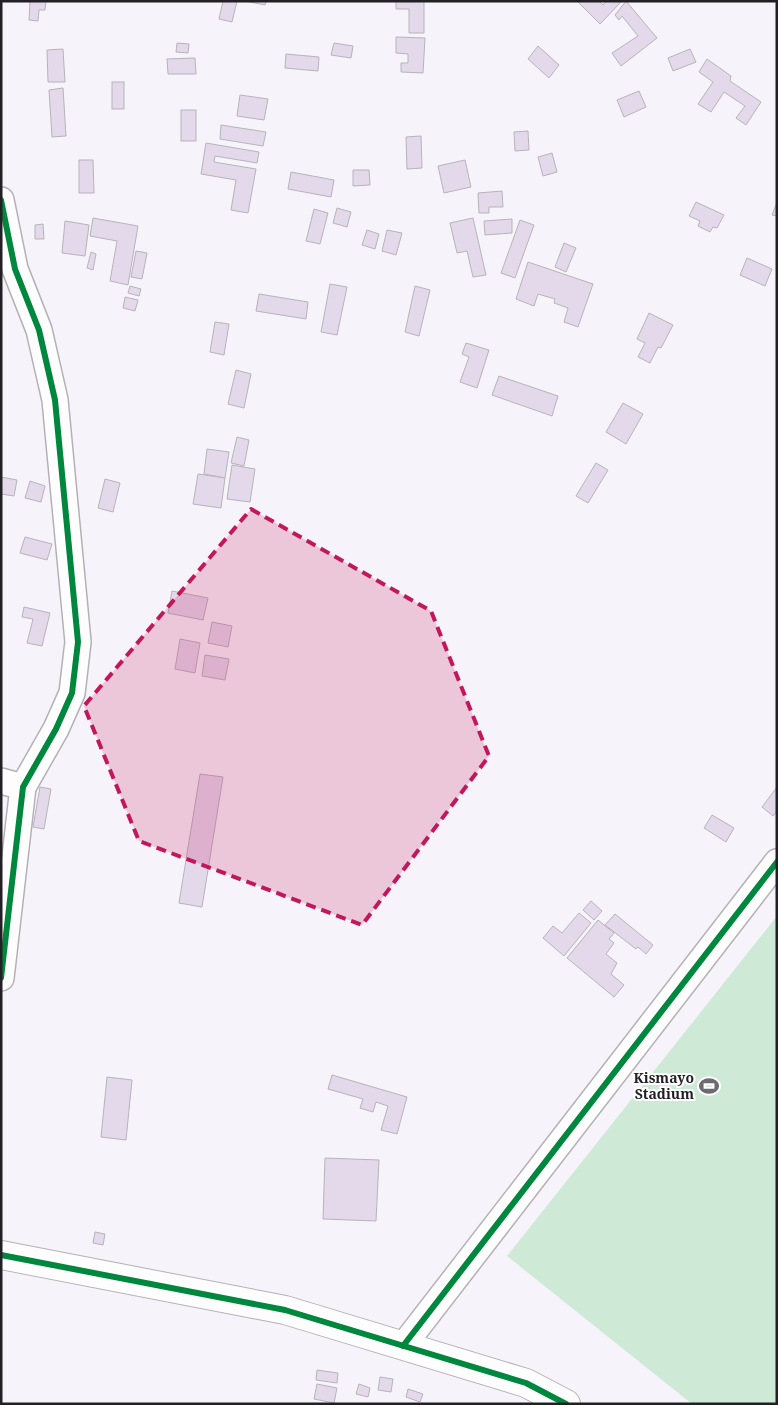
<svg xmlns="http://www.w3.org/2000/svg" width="778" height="1405" font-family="'Noto Serif',serif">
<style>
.green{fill:#ceead7}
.building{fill:#e4d8eb;stroke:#b7b4b9}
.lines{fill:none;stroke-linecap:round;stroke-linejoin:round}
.street-casing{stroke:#b4b1b6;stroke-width:28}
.secondary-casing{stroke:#b4b1b6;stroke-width:30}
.street{stroke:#fefdfe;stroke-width:25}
.secondary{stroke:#fefdfe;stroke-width:28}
.cycleway-casing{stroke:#fff;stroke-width:9}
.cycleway{stroke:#00873e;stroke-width:6}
.marked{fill:#c2185b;fill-opacity:0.2;stroke:#c2185b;stroke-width:4;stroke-dasharray:10 6;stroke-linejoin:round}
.labels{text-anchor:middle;stroke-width:4;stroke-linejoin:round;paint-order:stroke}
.poi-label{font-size:14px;font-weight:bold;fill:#232025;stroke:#fff;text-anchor:end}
</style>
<rect width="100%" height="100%" fill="#f7f3fa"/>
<path class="green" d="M 777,916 L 777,1404 L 692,1404 L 507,1256 Z"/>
<g class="building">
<path d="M 30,1 L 46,1 L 45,10 L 39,10 L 38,21 L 29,20 Z"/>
<path d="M 223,1 L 237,1 L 232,22 L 219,19 Z"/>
<path d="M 245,1 L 266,1 L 265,5 Z"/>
<path d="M 396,1 L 424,1 L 424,33 L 409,33 L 409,9 L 396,9 Z"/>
<path d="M 577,1 L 599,1 L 603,5 L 606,1 L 622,1 L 600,24 Z"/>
<path d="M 626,1 L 657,38 L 621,66 L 612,53 L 638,36 L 622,16 L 619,20 L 615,15 Z"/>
<path d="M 396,37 L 425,38 L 423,73 L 401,72 L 401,63 L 408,63 L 408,54 L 396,53 Z"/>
<path d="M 177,43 L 189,44 L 188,53 L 176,52 Z"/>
<path d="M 334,43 L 353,46 L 351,58 L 331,55 Z"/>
<path d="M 538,46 L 559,65 L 549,78 L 528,59 Z"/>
<path d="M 63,49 L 65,82 L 48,82 L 47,50 Z"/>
<path d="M 690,49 L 696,62 L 673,71 L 668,58 Z"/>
<path d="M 286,54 L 319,57 L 318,71 L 285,68 Z"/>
<path d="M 195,58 L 196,74 L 168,74 L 167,59 Z"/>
<path d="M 707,59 L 731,76 L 730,81 L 761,102 L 746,125 L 736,118 L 745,106 L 724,92 L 711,112 L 698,104 L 713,82 L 699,72 Z"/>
<rect x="112" y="82" width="12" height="27"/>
<path d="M 63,88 L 66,136 L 52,137 L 49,90 Z"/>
<path d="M 639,91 L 646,107 L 624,117 L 617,100 Z"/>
<path d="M 240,95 L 268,99 L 264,120 L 237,116 Z"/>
<rect x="181" y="110" width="15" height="31"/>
<path d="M 221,125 L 266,132 L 263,146 L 220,139 Z"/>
<path d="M 528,131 L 529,150 L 515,151 L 514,132 Z"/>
<path d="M 421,136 L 422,168 L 407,169 L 406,137 Z"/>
<path d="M 206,143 L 259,152 L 257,163 L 215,156 L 214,162 L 256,169 L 248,213 L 231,210 L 236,180 L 201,174 Z"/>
<path d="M 552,153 L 557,172 L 543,176 L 538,157 Z"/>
<path d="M 79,160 L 93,160 L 94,193 L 79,193 Z"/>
<path d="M 465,160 L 471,187 L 444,193 L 438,166 Z"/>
<path d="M 353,170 L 369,170 L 370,185 L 353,186 Z"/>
<path d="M 291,172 L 334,180 L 331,197 L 288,189 Z"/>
<path d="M 502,191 L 503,207 L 489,207 L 489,213 L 479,213 L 478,193 Z"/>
<path d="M 696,202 L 724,215 L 717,228 L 713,227 L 710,232 L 698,226 L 700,221 L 689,216 Z"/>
<path d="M 777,202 L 777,216 L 772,215 Z"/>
<path d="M 337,208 L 351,212 L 347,227 L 333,223 Z"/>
<path d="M 314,209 L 328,213 L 320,244 L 306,241 Z"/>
<path d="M 93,218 L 138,226 L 128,285 L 110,281 L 117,241 L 90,236 Z"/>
<path d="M 473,218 L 486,275 L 473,277 L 467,251 L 457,253 L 450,223 Z"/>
<path d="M 512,219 L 512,233 L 485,235 L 484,221 Z"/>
<path d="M 520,220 L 534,225 L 515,278 L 501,273 Z"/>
<path d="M 65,221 L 89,225 L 85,256 L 62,253 Z"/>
<path d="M 43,224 L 44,239 L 35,239 L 35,225 Z"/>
<path d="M 367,230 L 379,234 L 375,249 L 362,245 Z"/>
<path d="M 387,230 L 402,233 L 396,255 L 382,251 Z"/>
<path d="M 564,243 L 576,248 L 566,272 L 555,267 Z"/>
<path d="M 136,251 L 147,253 L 142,279 L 131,277 Z"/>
<path d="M 91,252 L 96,254 L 93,270 L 87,268 Z"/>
<path d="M 747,258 L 772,269 L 765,286 L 740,275 Z"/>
<path d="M 528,262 L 593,284 L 578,327 L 564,322 L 568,308 L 554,303 L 555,299 L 538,294 L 534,306 L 516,299 Z"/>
<path d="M 330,284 L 347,287 L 337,335 L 321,332 Z"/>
<path d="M 130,286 L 141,289 L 139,296 L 128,293 Z"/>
<path d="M 415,286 L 430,290 L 419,336 L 405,332 Z"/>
<path d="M 259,294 L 308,302 L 306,319 L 256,311 Z"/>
<path d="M 125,297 L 138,300 L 135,311 L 123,308 Z"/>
<path d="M 649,313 L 673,325 L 661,348 L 658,347 L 650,363 L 638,357 L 645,343 L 637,339 Z"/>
<path d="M 215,322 L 229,324 L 224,355 L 210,352 Z"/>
<path d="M 466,343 L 489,350 L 477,388 L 460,382 L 469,357 L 462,354 Z"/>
<path d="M 236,370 L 251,374 L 244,408 L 228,404 Z"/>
<path d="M 499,376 L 558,396 L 552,416 L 492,395 Z"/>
<path d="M 623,403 L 643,414 L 626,444 L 606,432 Z"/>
<path d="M 237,437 L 249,440 L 244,466 L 231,463 Z"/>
<path d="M 207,449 L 229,452 L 225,478 L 204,474 Z"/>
<path d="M 596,463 L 608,470 L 588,503 L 576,496 Z"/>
<path d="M 232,465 L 255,469 L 250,502 L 227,499 Z"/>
<path d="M 198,474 L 225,478 L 221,508 L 193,504 Z"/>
<path d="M 1,477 L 17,480 L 14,496 L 1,494 Z"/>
<path d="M 105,479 L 120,483 L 113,512 L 98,508 Z"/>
<path d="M 30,481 L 45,486 L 41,502 L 25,498 Z"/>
<path d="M 25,537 L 52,544 L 47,560 L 20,553 Z"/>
<path d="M 172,591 L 208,598 L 203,620 L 168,613 Z"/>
<path d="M 24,607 L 50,613 L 42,646 L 27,643 L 33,619 L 22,617 Z"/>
<path d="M 212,622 L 232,626 L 228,647 L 208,643 Z"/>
<path d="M 180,639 L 200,643 L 195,673 L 175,669 Z"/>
<path d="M 205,655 L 229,659 L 225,680 L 202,676 Z"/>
<path d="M 200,774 L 223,777 L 202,907 L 179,903 Z"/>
<path d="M 40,787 L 51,789 L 44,829 L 33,827 Z"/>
<path d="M 777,787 L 777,811 L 773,816 L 762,807 Z"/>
<path d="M 712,815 L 734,828 L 726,842 L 704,828 Z"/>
<path d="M 591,901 L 602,911 L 594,920 L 583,910 Z"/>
<path d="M 579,913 L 591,923 L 564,956 L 543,938 L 553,926 L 562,933 Z"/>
<path d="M 615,914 L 653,945 L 646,954 L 638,947 L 636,949 L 605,925 Z"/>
<path d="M 598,920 L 614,933 L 609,939 L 614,943 L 606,954 L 617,963 L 611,974 L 624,985 L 614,997 L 567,958 Z"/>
<path d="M 332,1075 L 407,1097 L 397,1134 L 381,1130 L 388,1106 L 376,1102 L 373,1112 L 360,1108 L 363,1099 L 328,1089 Z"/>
<path d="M 107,1077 L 132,1080 L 126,1140 L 101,1137 Z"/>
<path d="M 325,1158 L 379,1160 L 376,1221 L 323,1219 Z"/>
<path d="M 95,1232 L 105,1234 L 103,1245 L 93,1243 Z"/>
<path d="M 317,1370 L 338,1373 L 337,1383 L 316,1380 Z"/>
<path d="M 380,1377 L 393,1379 L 391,1392 L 378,1390 Z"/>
<path d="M 317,1384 L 337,1388 L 334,1403 L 314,1399 Z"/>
<path d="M 359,1384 L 370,1388 L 368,1397 L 356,1394 Z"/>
<path d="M 408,1389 L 423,1394 L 420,1402 L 406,1397 Z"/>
</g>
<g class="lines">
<defs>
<g id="street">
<path d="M 1,200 L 15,269 L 39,330 L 55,400 L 78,642 L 72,693 L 56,729 L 23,787 L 1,978"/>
<path d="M 1,781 L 23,787"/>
<path d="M 403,1346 L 777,862"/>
</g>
<path id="secondary" d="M 1,1255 L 285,1310 L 526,1383 L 566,1404"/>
</defs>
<use href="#street" class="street-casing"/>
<use href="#secondary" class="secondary-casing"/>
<use href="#street" class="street"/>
<use href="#secondary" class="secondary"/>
<defs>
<g id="cycleway">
<path d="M 1,200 L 15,269 L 39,330 L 55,400 L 78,642 L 72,693 L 56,729 L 23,787 L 1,978"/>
<path d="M 1,1255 L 285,1310 L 526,1383 L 566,1404"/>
<path d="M 403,1346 L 777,862"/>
</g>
</defs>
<use href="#cycleway" class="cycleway-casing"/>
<use href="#cycleway" class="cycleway"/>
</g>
<path class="marked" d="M 251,509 L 431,611 L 489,756 L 362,925 L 139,841 L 84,706 Z"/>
<defs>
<symbol id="stadium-bare" viewBox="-9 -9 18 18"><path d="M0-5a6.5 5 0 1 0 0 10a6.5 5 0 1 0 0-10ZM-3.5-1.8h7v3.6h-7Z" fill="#6d6a70" stroke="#fff" stroke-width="2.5" paint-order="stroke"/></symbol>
</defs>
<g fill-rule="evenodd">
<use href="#stadium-bare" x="695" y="1072" width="28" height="28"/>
</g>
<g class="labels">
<g class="poi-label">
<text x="694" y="1083">Kismayo<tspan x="694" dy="16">Stadium</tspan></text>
</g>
</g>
<rect width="778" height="1405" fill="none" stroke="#232025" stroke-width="5"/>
</svg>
